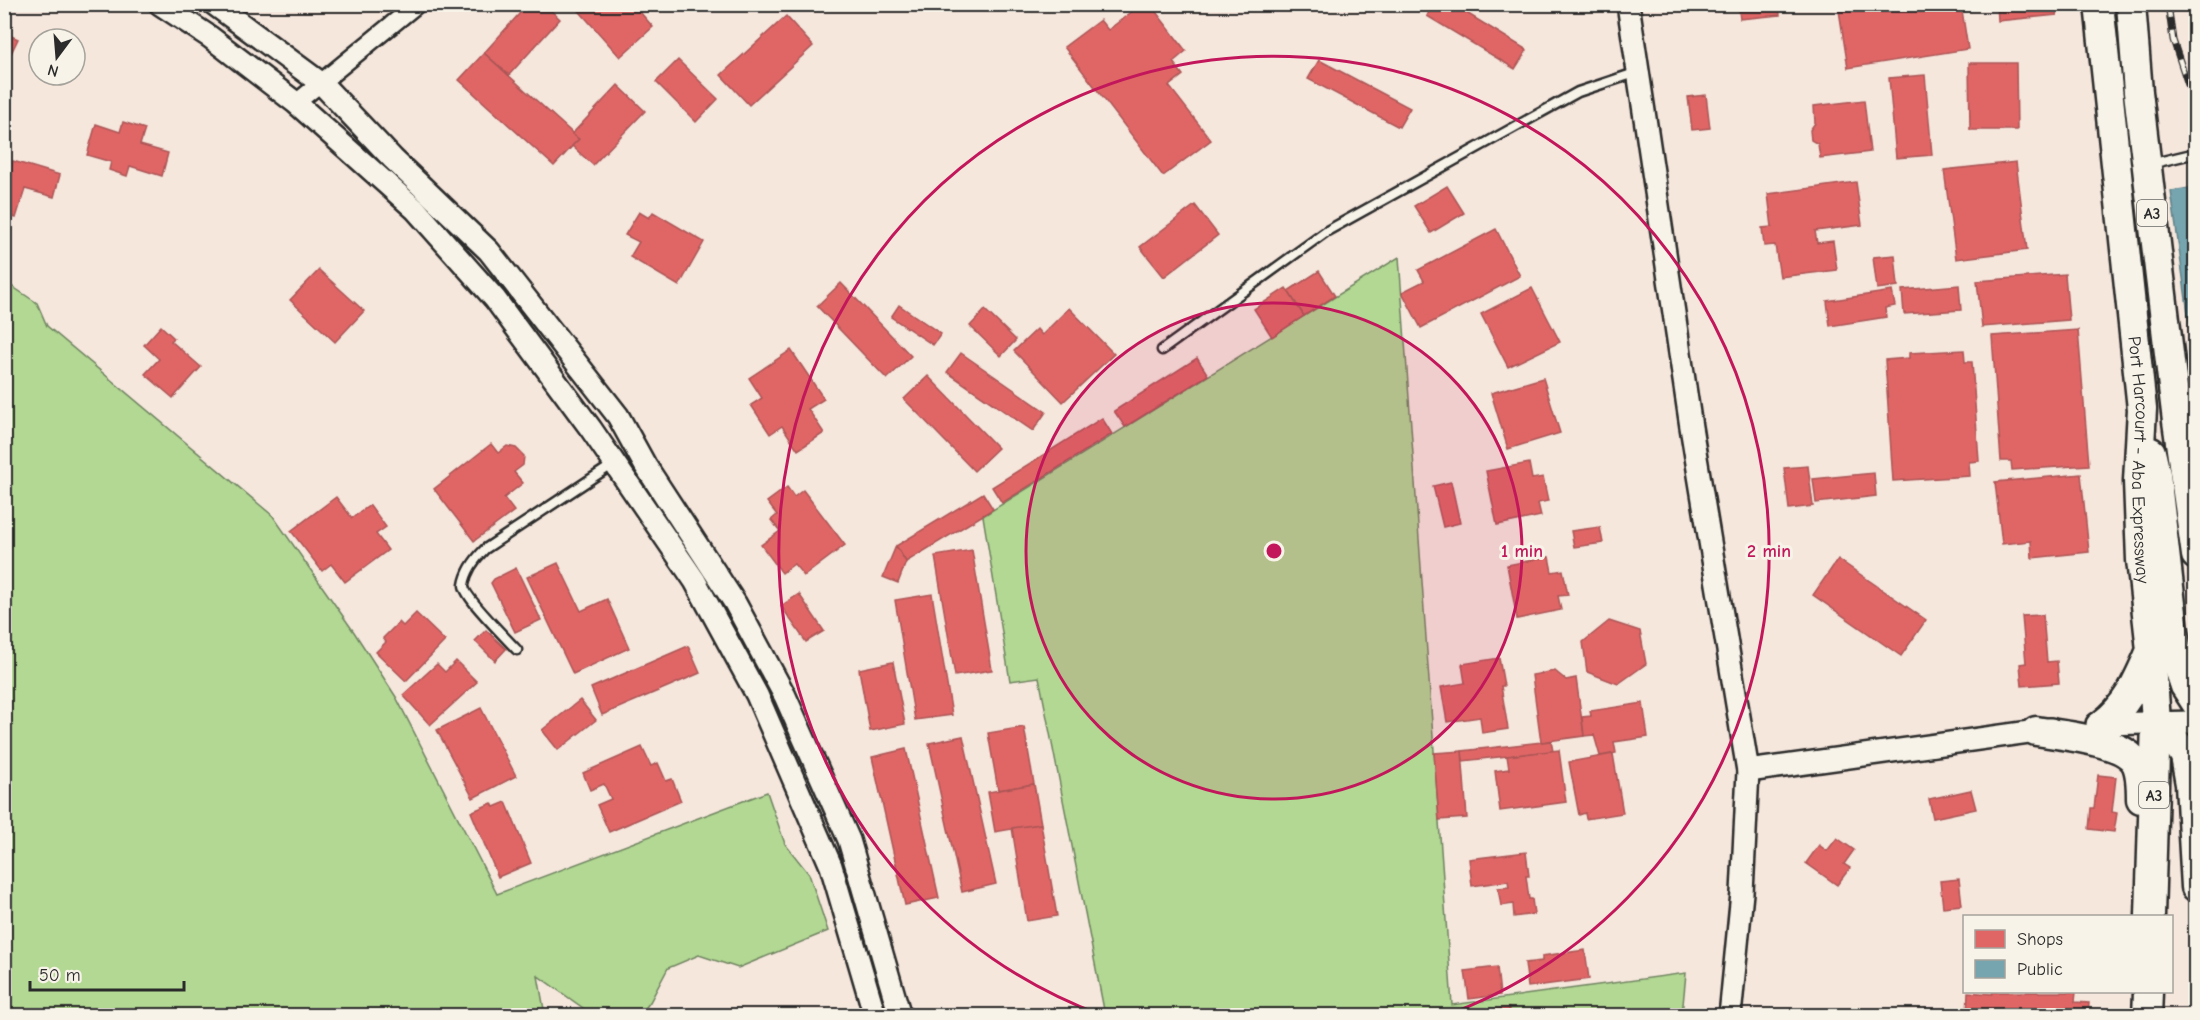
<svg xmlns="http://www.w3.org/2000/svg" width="2200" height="1020" font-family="'Comic Neue',sans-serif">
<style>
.green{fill:#b2d893;stroke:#6e825f;stroke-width:1.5}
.shops{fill:#e06666;stroke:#aa5454;stroke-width:1.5}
.public{fill:#76a5af;stroke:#608087;stroke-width:1.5}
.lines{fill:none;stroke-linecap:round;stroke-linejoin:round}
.service-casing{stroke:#2b2b2b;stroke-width:13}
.minor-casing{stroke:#2b2b2b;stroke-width:21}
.tertiary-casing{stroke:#2b2b2b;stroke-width:26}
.trunk-casing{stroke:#2b2b2b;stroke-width:33}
.service{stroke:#f7f3e8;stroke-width:8}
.minor{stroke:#f7f3e8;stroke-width:16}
.tertiary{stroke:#f7f3e8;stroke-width:21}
.trunk{stroke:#f7f3e8;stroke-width:28}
.rail-casing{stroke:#2b2b2b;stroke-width:7}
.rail{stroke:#f7f3e8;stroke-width:4.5;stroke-dasharray:14;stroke-linecap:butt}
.ring{fill:none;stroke:#c2185b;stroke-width:3}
.labels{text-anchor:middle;stroke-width:6;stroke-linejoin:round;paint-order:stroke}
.shield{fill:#f7f3e8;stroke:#686764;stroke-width:1.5}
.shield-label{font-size:16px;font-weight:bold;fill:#2b2b2b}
.street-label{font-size:18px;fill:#2b2b2b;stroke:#f7f3e8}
.centre{fill:#c2185b;stroke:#f7f3e8;stroke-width:3}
.ring-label{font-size:18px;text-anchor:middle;font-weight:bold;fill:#c2185b;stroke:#f7f3e8;stroke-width:6;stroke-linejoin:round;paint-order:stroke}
</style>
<rect width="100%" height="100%" fill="#f6e7dd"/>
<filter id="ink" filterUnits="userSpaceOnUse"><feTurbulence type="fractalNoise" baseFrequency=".0167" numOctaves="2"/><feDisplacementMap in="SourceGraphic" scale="12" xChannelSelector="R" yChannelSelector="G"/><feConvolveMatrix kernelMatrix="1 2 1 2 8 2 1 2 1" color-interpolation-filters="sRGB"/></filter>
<g filter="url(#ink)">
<g class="green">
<path d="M 1399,257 L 1452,1005 L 1686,973 L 1682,1015 L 1105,1015 L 1039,677 L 1010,681 L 983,516 Z"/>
<path d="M 4,281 L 37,303 L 47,326 L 273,516 L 354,632 L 396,697 L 497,894 L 767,792 L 785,844 L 809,874 L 828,931 L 738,968 L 699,955 L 668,968 L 650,1002 L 640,1015 L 593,1015 L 538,976 L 545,1015 L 5,1015 Z"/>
</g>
<g class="shops">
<path d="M 528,4 L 544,4 L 560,19 L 509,75 L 484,53 Z"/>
<path d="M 573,4 L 633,4 L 653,27 L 620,57 Z"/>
<path d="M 1142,4 L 1150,4 L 1186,51 L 1173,62 L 1183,75 L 1169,86 L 1211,140 L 1163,176 L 1064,47 L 1100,20 L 1108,30 Z"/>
<path d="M 1433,4 L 1452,4 L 1527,50 L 1515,69 L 1427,16 Z"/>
<path d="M 1738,4 L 1779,4 L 1780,15 L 1740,19 Z"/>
<path d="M 1838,4 L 1880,4 L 1881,9 L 1913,4 L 1961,4 L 1968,49 L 1848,68 Z"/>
<path d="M 1997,4 L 2055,4 L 2057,15 L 1998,21 Z"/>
<path d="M 786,16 L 813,46 L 749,105 L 721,75 Z"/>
<path d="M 4,33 L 18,39 L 4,68 Z"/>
<path d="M 484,53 L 579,139 L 554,166 L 459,80 Z"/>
<path d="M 678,60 L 718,99 L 696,122 L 656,82 Z"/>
<path d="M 1319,60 L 1410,108 L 1399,127 L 1308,79 Z"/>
<path d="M 1969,63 L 2016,63 L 2017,130 L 1970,130 Z"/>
<path d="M 1925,75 L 1932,155 L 1896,158 L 1889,78 Z"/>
<path d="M 618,85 L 645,111 L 593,165 L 572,146 L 579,139 L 572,134 Z"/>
<path d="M 1706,95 L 1710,128 L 1692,130 L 1688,97 Z"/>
<path d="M 1864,100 L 1870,152 L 1820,158 L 1818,144 L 1811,140 L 1810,130 L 1815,123 L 1814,106 Z"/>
<path d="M 123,122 L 145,129 L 140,145 L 168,153 L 162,176 L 130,166 L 127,176 L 109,170 L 111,162 L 87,155 L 96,124 L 120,132 Z"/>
<path d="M 13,161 L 60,175 L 54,197 L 25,189 L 16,218 L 4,214 L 4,191 Z"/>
<path d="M 2016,162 L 2027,250 L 1956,259 L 1944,170 Z"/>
<path d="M 1856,182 L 1862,225 L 1815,231 L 1817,243 L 1833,241 L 1837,270 L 1780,277 L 1775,245 L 1764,246 L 1762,228 L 1772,227 L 1768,194 Z"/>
<path d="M 1447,186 L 1464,213 L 1431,233 L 1414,206 Z"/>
<path d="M 1195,205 L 1218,235 L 1164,277 L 1140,247 Z"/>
<path d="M 639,212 L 649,218 L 653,212 L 704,242 L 679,286 L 630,257 L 639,242 L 625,235 Z"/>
<path d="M 1496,229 L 1520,276 L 1421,328 L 1402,292 L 1424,281 L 1418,270 Z"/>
<path d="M 1895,255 L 1898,286 L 1877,289 L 1873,257 Z"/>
<path d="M 319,270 L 364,311 L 335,342 L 290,300 Z"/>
<path d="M 1319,271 L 1335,296 L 1304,316 L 1288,291 Z"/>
<path d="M 2065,274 L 2069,320 L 1982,327 L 1977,281 Z"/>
<path d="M 841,283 L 911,356 L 887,379 L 817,306 Z"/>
<path d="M 1959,285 L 1961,310 L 1904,314 L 1902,290 Z"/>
<path d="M 1286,288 L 1304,316 L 1272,337 L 1254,309 Z"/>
<path d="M 1532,288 L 1560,342 L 1508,367 L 1481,314 Z"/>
<path d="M 1892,291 L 1895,306 L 1885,308 L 1886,317 L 1830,326 L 1827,301 Z"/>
<path d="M 899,305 L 941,334 L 933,345 L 891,317 Z"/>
<path d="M 1069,308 L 1114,354 L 1063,402 L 1014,351 L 1037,329 L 1042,335 Z"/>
<path d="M 985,310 L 1016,340 L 1001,356 L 970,326 Z"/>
<path d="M 161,326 L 174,338 L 171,341 L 201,367 L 173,398 L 145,374 L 159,359 L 144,345 Z"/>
<path d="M 2078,330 L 2089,465 L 2012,470 L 2011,461 L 2001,461 L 1992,336 Z"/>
<path d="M 791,350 L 824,399 L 808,409 L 824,433 L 798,450 L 782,426 L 770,434 L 751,405 L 762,398 L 749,378 Z"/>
<path d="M 1964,350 L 1965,362 L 1972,362 L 1979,461 L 1969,462 L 1970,476 L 1893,481 L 1885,360 L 1909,358 L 1909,353 Z"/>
<path d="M 961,353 L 1046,412 L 1033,431 L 947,372 Z"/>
<path d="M 1197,358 L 1208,375 L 1125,427 L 1114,411 Z"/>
<path d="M 928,376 L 998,448 L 974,471 L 904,399 Z"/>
<path d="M 1543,378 L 1560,433 L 1508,449 L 1491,393 Z"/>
<path d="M 1102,418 L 1112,434 L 1002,503 L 992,487 Z"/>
<path d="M 491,444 L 498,453 L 507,446 L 516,448 L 524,456 L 523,465 L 514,472 L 523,483 L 504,498 L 514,511 L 474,541 L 434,489 Z"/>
<path d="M 1529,463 L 1532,479 L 1543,477 L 1548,501 L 1538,503 L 1541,516 L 1497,525 L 1486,471 Z"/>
<path d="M 1808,466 L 1813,506 L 1789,509 L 1784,468 Z"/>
<path d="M 1874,473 L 1876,496 L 1816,503 L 1813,479 Z"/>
<path d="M 2081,474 L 2089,552 L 2032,558 L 2031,541 L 2002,544 L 1995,482 Z"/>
<path d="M 1451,482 L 1460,523 L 1443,527 L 1433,486 Z"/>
<path d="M 787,487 L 794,497 L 803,490 L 845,545 L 804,576 L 794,564 L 782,573 L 761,545 L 780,531 L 771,520 L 777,515 L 767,502 Z"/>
<path d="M 983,493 L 993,509 L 906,562 L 896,546 Z"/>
<path d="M 336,497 L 352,518 L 370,505 L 386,527 L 376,534 L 388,550 L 345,582 L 331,564 L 322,571 L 291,531 Z"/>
<path d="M 1600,527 L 1603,543 L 1574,547 L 1571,531 Z"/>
<path d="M 896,546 L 906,562 L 898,583 L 883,577 Z"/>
<path d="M 972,550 L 992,670 L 955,676 L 935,556 Z"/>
<path d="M 1549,557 L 1552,572 L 1563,570 L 1568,595 L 1558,596 L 1561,610 L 1517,619 L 1507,565 Z"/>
<path d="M 1838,559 L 1926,620 L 1901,656 L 1813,595 Z"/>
<path d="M 558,563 L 581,611 L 607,599 L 629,648 L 573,674 L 527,577 Z"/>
<path d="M 516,568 L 541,620 L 515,632 L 491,583 L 494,579 Z"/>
<path d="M 799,594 L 824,631 L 806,642 L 781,606 Z"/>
<path d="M 932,594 L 952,715 L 915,720 L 895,600 Z"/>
<path d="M 416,613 L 445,641 L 406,681 L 376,652 L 386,642 L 383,638 L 399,622 L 403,626 Z"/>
<path d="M 2043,615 L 2047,662 L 2057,661 L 2059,683 L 2022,686 L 2020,664 L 2026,663 L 2022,616 Z"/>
<path d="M 1609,621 L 1640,631 L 1646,664 L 1618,684 L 1587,672 L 1583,642 Z"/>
<path d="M 486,630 L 506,649 L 495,661 L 475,641 Z"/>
<path d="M 688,646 L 700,673 L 602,715 L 591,688 Z"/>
<path d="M 1499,658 L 1504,686 L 1501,686 L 1508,729 L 1482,733 L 1480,717 L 1447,722 L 1441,687 L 1465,683 L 1462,664 Z"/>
<path d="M 456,661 L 477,682 L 430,725 L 403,695 L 437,664 L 445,672 Z"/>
<path d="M 893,662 L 905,724 L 870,731 L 859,669 Z"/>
<path d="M 1555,671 L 1566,680 L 1576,678 L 1584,736 L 1541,742 L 1532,675 Z"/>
<path d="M 580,700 L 596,720 L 558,750 L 542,730 Z"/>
<path d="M 1643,703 L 1648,737 L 1614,742 L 1616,753 L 1600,756 L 1594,735 L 1584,736 L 1582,717 L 1591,716 L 1590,711 Z"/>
<path d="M 481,708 L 516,776 L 473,798 L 437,730 Z"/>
<path d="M 1024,727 L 1034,784 L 998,790 L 988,733 Z"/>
<path d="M 963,736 L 996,884 L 962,892 L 929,743 Z"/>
<path d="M 1551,741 L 1553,751 L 1463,761 L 1462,751 Z"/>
<path d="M 642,747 L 651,766 L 658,763 L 666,781 L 672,779 L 681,801 L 609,832 L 597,805 L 611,799 L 604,784 L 590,790 L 583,773 Z"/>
<path d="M 906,749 L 939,898 L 905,905 L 872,757 Z"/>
<path d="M 1559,750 L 1566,802 L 1500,811 L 1495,771 L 1509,769 L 1507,756 Z"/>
<path d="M 1462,751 L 1467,818 L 1439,820 L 1434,753 Z"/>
<path d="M 1613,754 L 1623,813 L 1586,819 L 1585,813 L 1579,815 L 1569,762 Z"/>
<path d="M 2098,775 L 2116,777 L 2112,812 L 2117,813 L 2114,832 L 2089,829 L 2091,808 L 2094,808 Z"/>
<path d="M 1034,784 L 1041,824 L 995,832 L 988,792 Z"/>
<path d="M 1971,790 L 1976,809 L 1933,818 L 1929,799 Z"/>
<path d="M 506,802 L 531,863 L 498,877 L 471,812 L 492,803 L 494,807 Z"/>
<path d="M 1041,824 L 1057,916 L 1027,921 L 1012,828 Z"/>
<path d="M 1837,838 L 1854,850 L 1844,864 L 1850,868 L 1837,885 L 1806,863 L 1819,845 L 1827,851 Z"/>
<path d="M 1526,852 L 1529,876 L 1526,876 L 1529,899 L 1532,899 L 1534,914 L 1514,917 L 1513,904 L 1501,906 L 1498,888 L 1509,887 L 1508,881 L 1472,886 L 1469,859 Z"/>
<path d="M 1959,879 L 1962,905 L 1943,907 L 1940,881 Z"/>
<path d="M 1585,950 L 1589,979 L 1528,987 L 1525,963 L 1542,961 L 1542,956 Z"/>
<path d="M 1497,967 L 1500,995 L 1469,999 L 1465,971 Z"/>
<path d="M 1968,992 L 1992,994 L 1993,992 L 2076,992 L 2075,1002 L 2089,1003 L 2088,1016 L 1967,1016 Z"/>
<path d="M 1509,1008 L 1509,1016 L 1401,1015 Z"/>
</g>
<path class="public" d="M 2196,187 L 2196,364 L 2195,364 L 2171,191 Z"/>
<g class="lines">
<defs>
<g id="service">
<path d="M 2150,164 L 2196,153"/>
<path d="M 1162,350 L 1327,231 L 1578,92 L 1638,72"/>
<path d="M 517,650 C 508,640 463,596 464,585 C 466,571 476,558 485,549 L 615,463"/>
</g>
<path id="minor" d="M 296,103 L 417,4"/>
<g id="tertiary">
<path d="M 160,4 L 210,37 L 296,103 L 416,210 L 495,299 L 591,429 L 695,581 L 757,695 L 831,866 L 875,1016"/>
<path d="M 214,4 L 322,84 L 393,159 L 489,251 L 618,416 L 645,465 L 735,603 L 785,696 L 849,840 L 900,1016"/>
<path d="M 1628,4 L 1691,427 L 1748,771 L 1742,893 L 1730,1016"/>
<path d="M 2097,724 L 2196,722"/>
<path d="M 1748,771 L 2051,729"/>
</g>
<g id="trunk">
<path id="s1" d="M 2099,4 L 2142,409 L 2138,481 L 2141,560 L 2151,650 L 2156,722 L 2150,916"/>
<path d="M 2131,4 L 2138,92 L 2177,421 L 2196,555"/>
<path d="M 2151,452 L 2156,474 L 2178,665 L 2185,686 L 2196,703"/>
<path d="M 2156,722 L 2176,742 L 2185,756 L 2190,784 L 2196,887"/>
<path d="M 2103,724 C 2127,706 2137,682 2149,655"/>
<path d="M 2036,731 C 2061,735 2123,740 2136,763 C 2141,773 2141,788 2141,799"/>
<path d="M 2147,1016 L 2148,992"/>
</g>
</defs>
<use href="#service" class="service-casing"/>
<use href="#minor" class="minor-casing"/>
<use href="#tertiary" class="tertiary-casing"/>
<use href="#trunk" class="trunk-casing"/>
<use href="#service" class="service"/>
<use href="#minor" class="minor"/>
<use href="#tertiary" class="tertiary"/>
<use href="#trunk" class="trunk"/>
<defs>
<path id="rail" d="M 2168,4 L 2173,40 L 2196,109"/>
</defs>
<use href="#rail" class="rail-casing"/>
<use href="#rail" class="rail"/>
</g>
</g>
<circle cx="1274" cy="551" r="248" fill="#c2185b" fill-opacity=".12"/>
<g class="ring">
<circle cx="1274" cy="551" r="248"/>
<path d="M1101 1015A495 495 0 1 1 1447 1015"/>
</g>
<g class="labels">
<g class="shield">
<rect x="2137" y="200" width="30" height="26" rx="4.5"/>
<rect x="2139" y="782" width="30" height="26" rx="4.5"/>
</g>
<g class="shield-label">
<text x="2152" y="219">A3</text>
<text x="2154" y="801">A3</text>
</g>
<g class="street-label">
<text dy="6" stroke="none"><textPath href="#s1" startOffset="458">Port Harcourt - Aba Expressway</textPath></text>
</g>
</g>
<circle cx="1274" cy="551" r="9" class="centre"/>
<g class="ring-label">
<text x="1522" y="557">1 min</text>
<text x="1769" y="557">2 min</text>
</g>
<rect width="2200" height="1020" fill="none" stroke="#f7f3e8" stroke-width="24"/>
<rect x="12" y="12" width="2176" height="996" fill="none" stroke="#2b2b2b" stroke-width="2" filter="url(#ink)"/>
<rect x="1963" y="915" width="210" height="78" fill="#f7f3e8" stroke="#a5a39c" stroke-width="1.5"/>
<rect x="1975" y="930" width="30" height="18" fill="#e06666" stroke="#a5a39c" stroke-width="1.5"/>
<text x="2017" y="945" font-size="18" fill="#2b2b2b">Shops</text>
<rect x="1975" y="960" width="30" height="18" fill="#76a5af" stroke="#a5a39c" stroke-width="1.5"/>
<text x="2017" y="975" font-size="18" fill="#2b2b2b">Public</text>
<g transform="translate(57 57) rotate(196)"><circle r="28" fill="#f7f3e8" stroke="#a5a39c" stroke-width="1.5"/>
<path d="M0-4.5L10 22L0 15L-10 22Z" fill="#2b2b2b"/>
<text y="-9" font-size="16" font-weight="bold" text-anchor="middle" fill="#2b2b2b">N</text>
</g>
<path d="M30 981v9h154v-9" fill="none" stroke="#2b2b2b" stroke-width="3"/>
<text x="39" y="981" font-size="18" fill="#2b2b2b" stroke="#f7f3e8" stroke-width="4.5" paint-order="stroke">50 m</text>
</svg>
